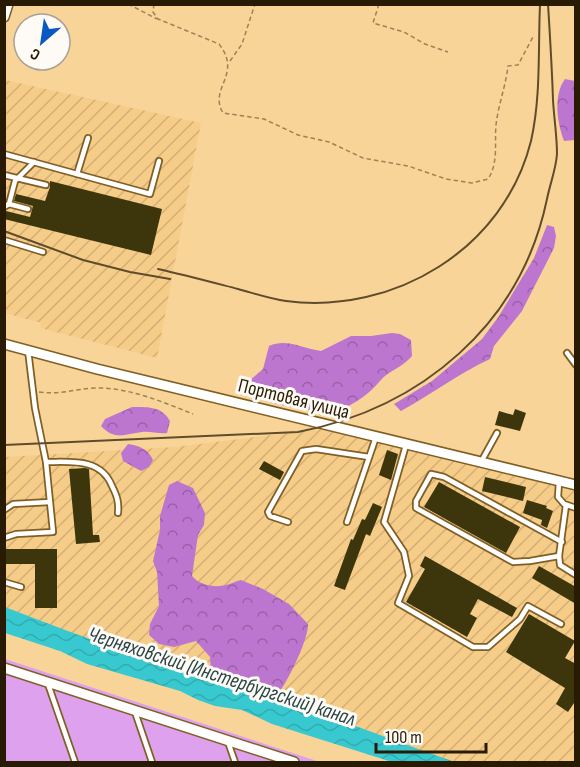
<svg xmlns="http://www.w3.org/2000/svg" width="580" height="767" font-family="'Sofia Sans Condensed',sans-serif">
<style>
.industrial{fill:url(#industrial-furrows)}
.forest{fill:url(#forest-crowns)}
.garden{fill:#dda1ed}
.water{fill:url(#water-waves)}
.building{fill:#3d360c}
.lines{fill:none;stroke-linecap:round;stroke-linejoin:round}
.lane-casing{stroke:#805f24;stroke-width:8}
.street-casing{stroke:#805f24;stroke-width:12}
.path{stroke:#9d8256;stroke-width:1.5;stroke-dasharray:4.5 3;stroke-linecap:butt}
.lane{stroke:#fff;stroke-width:4.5}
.street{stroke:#fff;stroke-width:9}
.rail{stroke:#604c2a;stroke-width:2}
.labels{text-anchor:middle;stroke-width:6;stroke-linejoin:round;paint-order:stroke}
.street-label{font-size:20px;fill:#291b03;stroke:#fefaf5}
.water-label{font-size:21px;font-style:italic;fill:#284647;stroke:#fefaf5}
</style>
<defs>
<pattern id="industrial-furrows" width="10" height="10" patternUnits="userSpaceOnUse" patternTransform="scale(1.5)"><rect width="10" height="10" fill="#f6cc89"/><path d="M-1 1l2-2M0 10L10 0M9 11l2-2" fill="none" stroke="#d3af75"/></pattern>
<pattern id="forest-crowns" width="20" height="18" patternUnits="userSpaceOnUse" patternTransform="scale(1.5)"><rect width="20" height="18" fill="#bd76d0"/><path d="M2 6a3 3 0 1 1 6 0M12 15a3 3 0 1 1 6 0" fill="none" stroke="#9a60a7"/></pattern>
<pattern id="water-waves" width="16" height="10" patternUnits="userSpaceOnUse" patternTransform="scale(1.5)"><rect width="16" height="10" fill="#37c9cf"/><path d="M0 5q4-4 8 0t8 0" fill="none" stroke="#31acb0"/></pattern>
</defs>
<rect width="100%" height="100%" fill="#f9d498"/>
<g class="industrial">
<path d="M 5,80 L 201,123 L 157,358 L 40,328 L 41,323 L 5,313 Z"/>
<path d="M 320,429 L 575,487 L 575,762 L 455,762 L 274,699 L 188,674 L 80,637 L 5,607 L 5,457 L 175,447 Z"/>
</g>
<g class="forest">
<path d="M 565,79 L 575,81 L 575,140 L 564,141 C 557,123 553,95 565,79 Z"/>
<path d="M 547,225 L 554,227 L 556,236 L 554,248 L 522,311 L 494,346 L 490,359 C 458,374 432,394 401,411 L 394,404 L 432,381 L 482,339 L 499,316 L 534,258 Z"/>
<path d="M 392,333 L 400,334 L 411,340 L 412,356 C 402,368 388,371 380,381 C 370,393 354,405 339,410 C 324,415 263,403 249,395 L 248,382 L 263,369 L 269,346 C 287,338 303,349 321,351 L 351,336 L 371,336 Z"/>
<path d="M 132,407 C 147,407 162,406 170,421 L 167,433 C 158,434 150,431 142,432 C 125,434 115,441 101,426 L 105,419 Z"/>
<path d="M 128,444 C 140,446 148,449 153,460 L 149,467 L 141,471 L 123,461 L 121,453 Z"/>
<path d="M 177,481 L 193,488 L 205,513 L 204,525 L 198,535 L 192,576 C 199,585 215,588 226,585 C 231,584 236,581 241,580 L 263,589 L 289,604 L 308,624 C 309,639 285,688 274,699 L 217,679 L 211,673 L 210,657 L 196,641 L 174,647 L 159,644 L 149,635 L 150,624 L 159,606 L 157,572 L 153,561 L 160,530 L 160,516 L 169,485 Z"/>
</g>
<path class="garden" d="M 5,659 L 320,762 L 5,762 Z"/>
<path class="water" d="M 5,607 C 94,642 184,673 275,699 C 336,717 396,742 455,762 L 392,762 L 272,724 L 242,710 L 215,706 L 198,700 L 180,691 L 87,664 L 60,651 L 5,633 Z"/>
<g class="building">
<path d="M 50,181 L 162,209 L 151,255 L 4,219 L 6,211 L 30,217 L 33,206 L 14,201 L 16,194 L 45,201 L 50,187 Z"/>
<path d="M 515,409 L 526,413 L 520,431 L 495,425 L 499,411 L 513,415 Z"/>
<path d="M 387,450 L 398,454 L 391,480 L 379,475 Z"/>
<path d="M 264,461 L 284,472 L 280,480 L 259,469 Z"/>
<path d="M 85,468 L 89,469 L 93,535 L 99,535 L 100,542 L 76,544 L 69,469 Z"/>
<path d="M 485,477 L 526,487 L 523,501 L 482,491 Z"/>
<path d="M 439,482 L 520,527 L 506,553 L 424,507 Z"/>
<path d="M 527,500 L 547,506 L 546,508 L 553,511 L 547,528 L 541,525 L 542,520 L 523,513 Z"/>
<path d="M 373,503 L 382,507 L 370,536 L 366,534 L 345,590 L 334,586 L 351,539 L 353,540 L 362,519 L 365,520 Z"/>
<path d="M 4,549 L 57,549 L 57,608 L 35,608 L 35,564 L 4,564 Z"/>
<path d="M 425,556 L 517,608 L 512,617 L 478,599 L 470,614 L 477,618 L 467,637 L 406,602 L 425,569 L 420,566 Z"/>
<path d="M 539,566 L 576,587 L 576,604 L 532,578 Z"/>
<path d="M 529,614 L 575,641 L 565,658 L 576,664 L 576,700 L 568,712 L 556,704 L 565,688 L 506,652 Z"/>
</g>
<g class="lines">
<defs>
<g id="lane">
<path d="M 4,154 L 150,194 L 159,161"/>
<path d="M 77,174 L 88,138"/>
<path d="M 4,175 L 46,185"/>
<path d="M 9,204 L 28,209"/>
<path d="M 4,207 L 9,204 L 15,181 L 34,162"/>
<path d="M 4,240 L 43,252"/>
<path d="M 567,353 L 576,365"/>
<path d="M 406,445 L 384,522 L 404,552 L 409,576 L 398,603 L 473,647 L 488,647 L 520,619 L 528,606 L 561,624"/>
<path d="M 46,462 C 72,462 101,458 112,486 C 117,496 119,502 118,513"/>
<path d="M 481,462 L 497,433"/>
<path d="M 559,482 L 558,497 L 564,504 L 576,508"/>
<path d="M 566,505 L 559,556 L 560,565 L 576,575"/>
<path d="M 4,510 L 13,504 L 50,502"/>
<path d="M 288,522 L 270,516 L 268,512 L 302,451 L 316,449 L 369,457"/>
<path d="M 347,522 L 376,437"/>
<path d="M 4,538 L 16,534 L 53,532 L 46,462 L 35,408 L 28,350"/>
<path d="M 559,556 L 530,561 L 513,562 L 416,508 L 416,501 L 431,474 L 444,477 L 562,542"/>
<path d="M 4,582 L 21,587"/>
<path d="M 48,684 L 75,762"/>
<path d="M 135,712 L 152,762"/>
<path d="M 228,742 L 235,762"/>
</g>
<g id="street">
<path d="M 4,17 L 8,4"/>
<path d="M 4,344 L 97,369 L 576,485"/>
<path d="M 4,668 L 294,762"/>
</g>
</defs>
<use href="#lane" class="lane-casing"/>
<use href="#street" class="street-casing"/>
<g class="path">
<path d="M 128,4 L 157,19"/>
<path d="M 154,4 L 153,12 L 158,19 L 219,44 C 243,75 208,88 223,113 L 264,119 L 298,135 L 329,142 L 363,158 L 408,166 L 446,179 L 472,183 L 488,179 C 500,161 493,138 497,118 C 500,100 506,84 508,66 L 518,65 L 534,35"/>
<path d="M 379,4 L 373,23 L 404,32 L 425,44 L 448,52"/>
<path d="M 230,61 L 242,44 L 255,4"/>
<path d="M 39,392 C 59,395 75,389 95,388 C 128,387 163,402 193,414"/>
</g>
<use href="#lane" class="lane"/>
<use href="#street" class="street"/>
<g class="rail">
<path d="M 4,231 L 83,260 L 130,272 L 170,279"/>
<path d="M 158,269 C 185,275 211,282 238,289 C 253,293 270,299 286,301 C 394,315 504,249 531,141 C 541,97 538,50 540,4"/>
<path d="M 4,445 L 298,432 C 422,408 521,324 547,199 C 550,184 556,169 557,154 C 557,136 554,118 553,100 C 552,68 550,36 548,4"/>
</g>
</g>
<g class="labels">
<g class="street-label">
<text transform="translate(294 398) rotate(14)" y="7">Портовая улица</text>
</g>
<g class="water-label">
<text transform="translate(222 676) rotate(18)" y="7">Черняховский (Инстербургский) канал</text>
</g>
</g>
<rect width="580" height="767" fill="none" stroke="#291b03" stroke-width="12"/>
<g transform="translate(42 42) rotate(209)"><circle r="28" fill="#fefaf5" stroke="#a9a194" stroke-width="1.5"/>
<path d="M0-4.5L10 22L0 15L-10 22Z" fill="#0a58c2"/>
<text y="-9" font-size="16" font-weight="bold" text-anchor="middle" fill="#291b03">С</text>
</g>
<path d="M376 743v9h110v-9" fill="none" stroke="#291b03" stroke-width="3"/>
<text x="385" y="743" font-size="18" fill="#291b03" stroke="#fefaf5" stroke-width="4.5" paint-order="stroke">100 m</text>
</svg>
